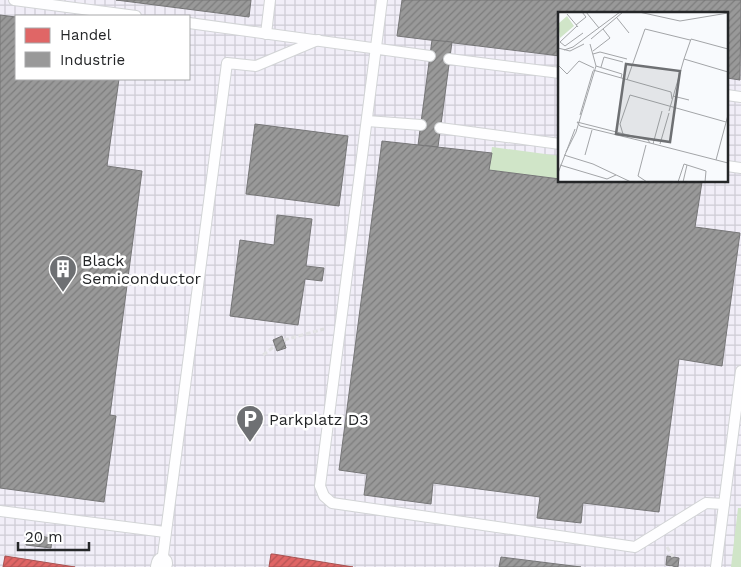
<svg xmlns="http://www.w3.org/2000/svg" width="741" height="567" font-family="'Work Sans',sans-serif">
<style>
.industrial{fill:url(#industrial-grid);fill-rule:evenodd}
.grass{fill:#d0e5c8}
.shops{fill:url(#shops-hatch);stroke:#a85353}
.industry{fill:url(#industry-hatch);stroke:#767677}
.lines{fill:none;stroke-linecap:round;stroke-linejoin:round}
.service-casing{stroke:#d2d4d6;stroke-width:12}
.minor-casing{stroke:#d2d4d6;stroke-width:22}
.path{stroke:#e2e2e4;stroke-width:3;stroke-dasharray:5 2.5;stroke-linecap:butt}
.service{stroke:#fefeff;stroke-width:10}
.minor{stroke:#fefeff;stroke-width:20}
.labels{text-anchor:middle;stroke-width:5;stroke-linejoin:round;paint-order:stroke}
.poi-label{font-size:16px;fill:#242628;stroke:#fff;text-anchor:start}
.inset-road{fill:none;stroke:#a3a5a8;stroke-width:1}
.view{fill:#6e7073;fill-opacity:0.15;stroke:#6e7073;stroke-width:2.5}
.inset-edge{fill:none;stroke:#242628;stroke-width:2.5}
</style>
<defs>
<pattern id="industrial-grid" width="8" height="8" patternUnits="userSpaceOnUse" patternTransform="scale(1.25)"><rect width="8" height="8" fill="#f1eef8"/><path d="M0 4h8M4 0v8" fill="none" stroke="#ceccd5"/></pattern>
<pattern id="shops-hatch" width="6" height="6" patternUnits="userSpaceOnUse" patternTransform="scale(1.25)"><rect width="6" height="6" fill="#e06666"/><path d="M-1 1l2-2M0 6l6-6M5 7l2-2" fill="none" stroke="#b55454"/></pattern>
<pattern id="industry-hatch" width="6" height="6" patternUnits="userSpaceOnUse" patternTransform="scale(1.25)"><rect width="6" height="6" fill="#999"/><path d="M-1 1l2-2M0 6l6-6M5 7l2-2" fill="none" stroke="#7d7d7d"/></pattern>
</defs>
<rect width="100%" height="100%" fill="#f8fafd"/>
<path class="industrial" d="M 0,0 L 741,0 L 741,567 L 0,567 ZM 560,14 L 727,14 L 727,181 L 560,181 ZM 16,16 L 189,16 L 189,79 L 16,79 Z"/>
<g class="grass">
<path d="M 492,147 L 560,156 L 560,179 L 489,170 Z"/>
<path d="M 738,508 L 741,508 L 741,567 L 731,567 Z"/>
</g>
<g class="shops">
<path d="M 271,554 L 273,554 L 353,567 L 269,567 Z"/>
<path d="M 5,556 L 75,567 L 3,567 Z"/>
</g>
<g class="industry">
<path d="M 116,0 L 251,0 L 249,17 Z"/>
<path d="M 402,0 L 741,0 L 740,80 L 727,78 L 727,14 L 560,14 L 560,56 L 397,36 Z"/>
<path d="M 0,15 L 16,17 L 16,79 L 119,79 L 107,166 L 142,171 L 110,415 L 116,416 L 104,502 L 0,488 Z"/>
<path d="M 432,40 L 452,42 L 438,147 L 418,145 Z"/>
<path d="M 255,124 L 348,136 L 339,206 L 246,194 Z"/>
<path d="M 382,141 L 492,153 L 489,170 L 560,179 L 560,181 L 591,183 L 592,181 L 702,182 L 695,227 L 740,233 L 722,366 L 679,359 L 659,512 L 583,503 L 581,523 L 537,518 L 540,497 L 433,483 L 431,504 L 364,495 L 367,474 L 339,470 Z"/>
<path d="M 277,215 L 312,219 L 306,266 L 324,268 L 322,281 L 305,279 L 298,325 L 230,316 L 240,240 L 274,245 Z"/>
<path d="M 282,336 L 286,348 L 277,351 L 273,340 Z"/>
<path d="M 27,534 L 52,538 L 51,548 L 26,545 Z"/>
<path d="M 667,556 L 679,558 L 678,567 L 666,565 Z"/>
<path d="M 501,557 L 581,567 L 499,567 Z"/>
</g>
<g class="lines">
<defs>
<g id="service">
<path d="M 14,0 L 136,16"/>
<path d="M 382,0 L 320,486 L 324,496 L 332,503 L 635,547 L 706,503 L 724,504"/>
<path d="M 189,23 L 430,56"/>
<path d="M 266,34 L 270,0"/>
<path d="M 449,59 L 560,73"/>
<path d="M 727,95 L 741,97"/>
<path d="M 367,121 L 421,125"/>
<path d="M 440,128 L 560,144"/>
<path d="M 727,166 L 741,168"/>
<path d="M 0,511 L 165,532"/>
<path d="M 162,563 L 227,63 L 256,66 L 318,40"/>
<path d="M 716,567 L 741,371"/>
</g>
<path id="minor" d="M 161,567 L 162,563"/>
</defs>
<use href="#service" class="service-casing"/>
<use href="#minor" class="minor-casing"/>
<g class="path">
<path d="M 284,340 L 324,329"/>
<path d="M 263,355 L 275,346"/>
<path d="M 667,547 L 673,557"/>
<path d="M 671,567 L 671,566"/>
</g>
<use href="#service" class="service"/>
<use href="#minor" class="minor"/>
</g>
<defs>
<symbol id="building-pin" viewBox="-11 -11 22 30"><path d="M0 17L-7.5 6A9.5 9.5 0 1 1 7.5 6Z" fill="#6e7073" stroke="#fff"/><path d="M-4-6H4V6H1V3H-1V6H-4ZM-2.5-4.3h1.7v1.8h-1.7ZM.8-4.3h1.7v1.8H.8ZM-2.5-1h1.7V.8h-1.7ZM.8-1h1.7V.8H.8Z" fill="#fff"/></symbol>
<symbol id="parking-pin" viewBox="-11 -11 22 30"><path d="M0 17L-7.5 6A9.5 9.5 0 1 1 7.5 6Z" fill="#6e7073" stroke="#fff"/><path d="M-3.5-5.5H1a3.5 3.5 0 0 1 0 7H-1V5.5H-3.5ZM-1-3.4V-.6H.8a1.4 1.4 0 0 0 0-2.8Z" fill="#fff"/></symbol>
</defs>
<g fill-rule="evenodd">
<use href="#building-pin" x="47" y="253" width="32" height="43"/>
<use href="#parking-pin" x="234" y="403" width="32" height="43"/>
</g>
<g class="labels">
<g class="poi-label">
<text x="82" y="266">Black<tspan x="82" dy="18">Semiconductor</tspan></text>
<text x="269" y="425">Parkplatz D3</text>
</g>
</g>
<g transform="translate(558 12)">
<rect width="170" height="170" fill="#f8fafd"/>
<path d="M 9,4 L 16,14 L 2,26 L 0,12 Z" fill="#d0e5c8"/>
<path class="inset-road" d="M 28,0 L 41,16M 81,0 L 122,9 L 170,1M 9,2 L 20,15M 59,6 L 71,21M 18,13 L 28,5 L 24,0M 19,14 L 2,30 L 7,34 L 25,21M 33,27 L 65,0M 0,36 L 12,39 L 26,32M 6,38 L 15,35 L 62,0M 35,39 L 52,26 L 45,17M 35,42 L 42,40 L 69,47M 126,47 L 133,27 L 170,37M 0,53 L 9,62 L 21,49 L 36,56M 38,54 L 64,62 L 63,66M 43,55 L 46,45 L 65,50M 35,58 L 113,80 L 114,87M 69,68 L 87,17 L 132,28M 115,84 L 131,88M 111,99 L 126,47 L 170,60M 22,103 L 35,59M 19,110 L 90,128 L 92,131 L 22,114 ZM 65,122 L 62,112 L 72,83 L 168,110M 92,131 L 170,151M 95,132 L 104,99M 102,132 L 111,101M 88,133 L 80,164 L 89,170M 8,140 L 18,120 L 38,54 L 32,32M 6,143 L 35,152 L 73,170M 27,143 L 34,118M 158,148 L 170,103M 2,153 L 49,167 L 58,163M 0,161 L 17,117M 120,170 L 126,152 L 148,159 L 147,170M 125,170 L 129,153"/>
<path class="view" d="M 68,52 L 122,59 L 112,130 L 58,122 Z"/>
<rect width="170" height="170" class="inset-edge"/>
</g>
<rect x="15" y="15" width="175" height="65" fill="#ffffff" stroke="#a7a8a9"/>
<rect x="25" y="28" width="25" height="15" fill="#e06666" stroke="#a7a8a9"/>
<text x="60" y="40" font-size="15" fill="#242628">Handel</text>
<rect x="25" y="52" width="25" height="15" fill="#999999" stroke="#a7a8a9"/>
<text x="60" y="65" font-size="15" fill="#242628">Industrie</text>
<path d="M18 542v8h71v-8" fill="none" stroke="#242628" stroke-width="2.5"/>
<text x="25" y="542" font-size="15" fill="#242628" stroke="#ffffff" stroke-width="4" paint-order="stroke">20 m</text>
</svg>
